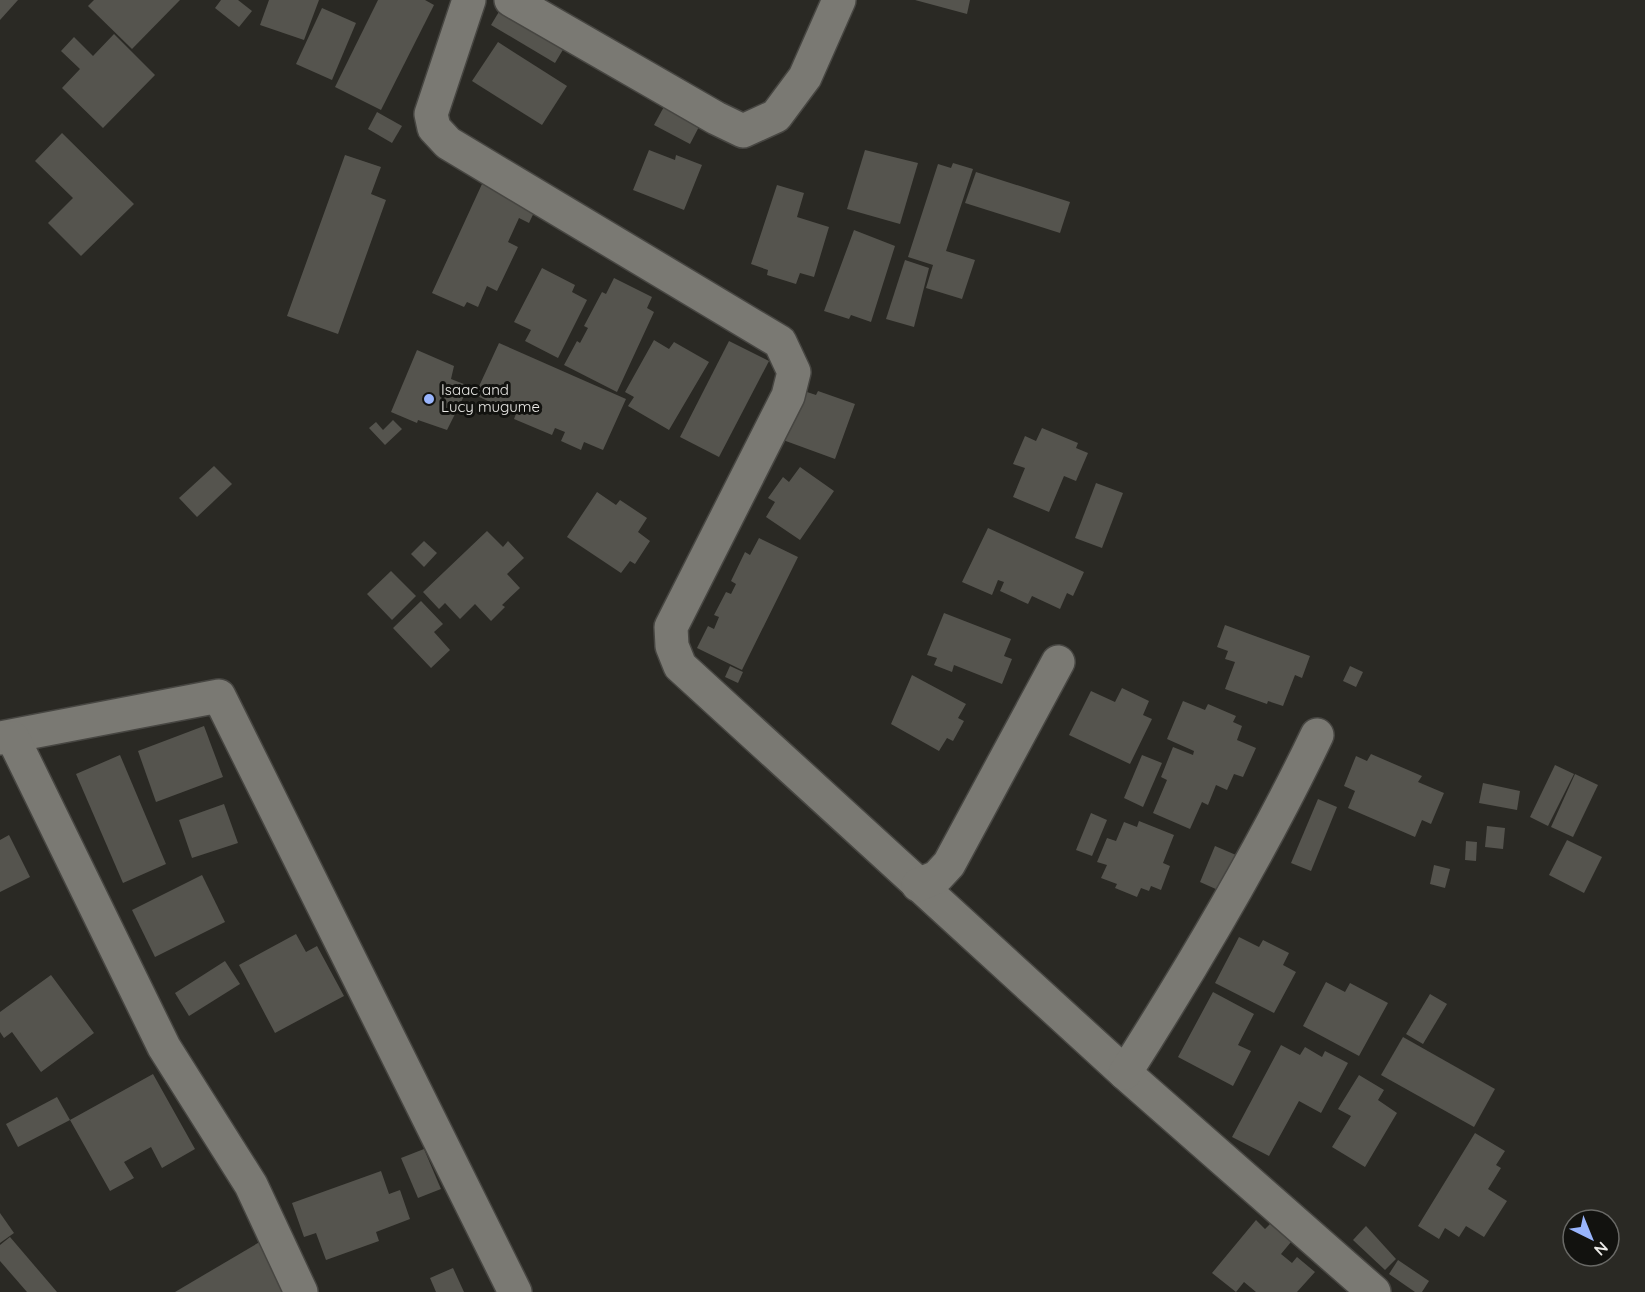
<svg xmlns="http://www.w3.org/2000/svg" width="1645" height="1292" font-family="Quicksand,sans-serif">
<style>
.building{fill:#55544e}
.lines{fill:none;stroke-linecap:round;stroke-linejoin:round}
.street-casing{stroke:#474642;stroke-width:36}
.street{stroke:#7a7973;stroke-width:33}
.poi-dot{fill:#99b5fd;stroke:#12120f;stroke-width:2}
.labels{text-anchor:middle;stroke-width:6;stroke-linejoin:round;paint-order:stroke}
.poi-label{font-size:15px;fill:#ecebe8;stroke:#12120f;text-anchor:start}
</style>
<rect width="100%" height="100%" fill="#2a2924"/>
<g class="building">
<path d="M 0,0 L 18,0 L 0,20 Z"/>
<path d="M 94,0 L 180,0 L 132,49 L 88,6 Z"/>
<path d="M 221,0 L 238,0 L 252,11 L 239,27 L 215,8 Z"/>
<path d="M 269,0 L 319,0 L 304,40 L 260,25 Z"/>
<path d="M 378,0 L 425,0 L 434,5 L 381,110 L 335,87 Z"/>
<path d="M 506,0 L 570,38 L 555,63 L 491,25 Z"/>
<path d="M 915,0 L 970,0 L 967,14 Z"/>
<path d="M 322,8 L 356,23 L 332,80 L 296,64 Z"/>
<path d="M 114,34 L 155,75 L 103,128 L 62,88 L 80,69 L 61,51 L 74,37 L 93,56 Z"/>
<path d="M 498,42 L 567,86 L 542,125 L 472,81 Z"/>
<path d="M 666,103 L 702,121 L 690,144 L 654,125 Z"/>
<path d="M 377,112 L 402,126 L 392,143 L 368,129 Z"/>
<path d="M 62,133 L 134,204 L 81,256 L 48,223 L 73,198 L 35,161 Z"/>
<path d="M 649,150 L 675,160 L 676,155 L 702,165 L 684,210 L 633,190 Z"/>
<path d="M 865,150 L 918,163 L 900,224 L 847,209 Z"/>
<path d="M 345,155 L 381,167 L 371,194 L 386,200 L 338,334 L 287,316 Z"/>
<path d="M 953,163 L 973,169 L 946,251 L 975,260 L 962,299 L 926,288 L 933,265 L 908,257 L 938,164 L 951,168 Z"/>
<path d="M 976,172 L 1070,202 L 1060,233 L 965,203 Z"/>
<path d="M 492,181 L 539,202 L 529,223 L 519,218 L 508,242 L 518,247 L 497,291 L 487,286 L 478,307 L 467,302 L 464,307 L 432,293 L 482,184 L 489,187 Z"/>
<path d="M 777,185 L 804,193 L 797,217 L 829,227 L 814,277 L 800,273 L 796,284 L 767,275 L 768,270 L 751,264 Z"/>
<path d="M 854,230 L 895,246 L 871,322 L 851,315 L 849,319 L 824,311 Z"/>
<path d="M 905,260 L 929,268 L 914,327 L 886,319 Z"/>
<path d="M 542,268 L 575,285 L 572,292 L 587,300 L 558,358 L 525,341 L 531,330 L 514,322 Z"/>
<path d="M 614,278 L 652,297 L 647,308 L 654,312 L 617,392 L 564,365 L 577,341 L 580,343 L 588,328 L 584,326 L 602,292 L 606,294 Z"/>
<path d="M 654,340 L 669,349 L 674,342 L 709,362 L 669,430 L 628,406 L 634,397 L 625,392 Z"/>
<path d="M 729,341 L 769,361 L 719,457 L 680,437 Z"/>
<path d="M 499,343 L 626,399 L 603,450 L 584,442 L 581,450 L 561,441 L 565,432 L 555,428 L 552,435 L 514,419 L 517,411 L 512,409 L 508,417 L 487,408 L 490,402 L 475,395 Z"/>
<path d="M 417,350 L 454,366 L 451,379 L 469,386 L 447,430 L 418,420 L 417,423 L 391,412 Z"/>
<path d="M 801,390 L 816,395 L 818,391 L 855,404 L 835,459 L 783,440 Z"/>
<path d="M 393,420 L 402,429 L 385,445 L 369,428 L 376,422 L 383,430 Z"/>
<path d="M 1042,428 L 1078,443 L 1076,448 L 1088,453 L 1076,481 L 1064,476 L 1049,512 L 1013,497 L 1025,468 L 1013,464 L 1025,436 L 1036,441 Z"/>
<path d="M 214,466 L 232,484 L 197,517 L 179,498 Z"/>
<path d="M 800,467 L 834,491 L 800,540 L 766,517 L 775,502 L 768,498 L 783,477 L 789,482 Z"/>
<path d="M 1096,483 L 1123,493 L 1102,548 L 1075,538 Z"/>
<path d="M 597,492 L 616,505 L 620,500 L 647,518 L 638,532 L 650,541 L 635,564 L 630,561 L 621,573 L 567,537 Z"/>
<path d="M 988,528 L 1084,572 L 1073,596 L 1067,593 L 1060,609 L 1032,596 L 1028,604 L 1000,591 L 1004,582 L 998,580 L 992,595 L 962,582 Z"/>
<path d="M 487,531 L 503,547 L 508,541 L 524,558 L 507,574 L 520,588 L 502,605 L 505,607 L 491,621 L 475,604 L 460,619 L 445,603 L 439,609 L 423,592 Z"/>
<path d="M 759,538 L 798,557 L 742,670 L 697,648 L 708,626 L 714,629 L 719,617 L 714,615 L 726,592 L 731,594 L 736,584 L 731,581 L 745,552 L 750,555 Z"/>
<path d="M 424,541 L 437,553 L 424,567 L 411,554 Z"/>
<path d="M 391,571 L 416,596 L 392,620 L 367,594 Z"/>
<path d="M 421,601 L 443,624 L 434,632 L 450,650 L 431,668 L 393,628 Z"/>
<path d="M 944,613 L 1011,639 L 1004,656 L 1012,659 L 1002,684 L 954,665 L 952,672 L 934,665 L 937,658 L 927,655 Z"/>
<path d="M 1225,625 L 1310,656 L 1302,678 L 1295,675 L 1283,706 L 1268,701 L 1267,704 L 1225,689 L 1235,662 L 1225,659 L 1228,651 L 1217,647 Z"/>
<path d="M 730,666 L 743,672 L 738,683 L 725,677 Z"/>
<path d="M 1350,666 L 1363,672 L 1356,687 L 1343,681 Z"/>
<path d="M 912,675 L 966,704 L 958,718 L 964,721 L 953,741 L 947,738 L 939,751 L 891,724 Z"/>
<path d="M 1122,688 L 1149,701 L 1143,715 L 1152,719 L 1130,764 L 1069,735 L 1091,691 L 1115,702 Z"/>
<path d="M 1183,701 L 1205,710 L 1208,704 L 1236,716 L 1233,722 L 1242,726 L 1237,740 L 1256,748 L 1243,777 L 1234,774 L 1227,790 L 1216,785 L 1208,805 L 1202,802 L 1190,829 L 1153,813 L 1167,780 L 1161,777 L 1173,747 L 1193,755 L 1194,751 L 1167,739 Z"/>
<path d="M 204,726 L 223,777 L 156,802 L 138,751 Z"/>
<path d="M 1371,754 L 1422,776 L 1418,782 L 1444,793 L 1431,824 L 1422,820 L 1415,837 L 1348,808 L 1355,791 L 1344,786 L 1356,756 L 1367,761 Z"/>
<path d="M 120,755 L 166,864 L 123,883 L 76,774 Z"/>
<path d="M 1142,755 L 1162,763 L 1143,807 L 1124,798 Z"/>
<path d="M 1555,765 L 1574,774 L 1548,826 L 1530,817 Z"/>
<path d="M 1575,774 L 1598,785 L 1573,837 L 1551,827 Z"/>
<path d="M 1483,783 L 1520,791 L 1517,810 L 1479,803 Z"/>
<path d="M 1318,799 L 1337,807 L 1311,871 L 1291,863 Z"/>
<path d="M 224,804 L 238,843 L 192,858 L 179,820 Z"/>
<path d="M 1091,813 L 1107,820 L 1092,856 L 1076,850 Z"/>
<path d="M 1139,821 L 1174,835 L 1163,863 L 1170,866 L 1161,890 L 1151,886 L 1149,891 L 1141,888 L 1137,897 L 1115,888 L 1117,884 L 1101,878 L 1107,865 L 1097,862 L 1107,838 L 1116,841 L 1124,822 L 1137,827 Z"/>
<path d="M 1487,826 L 1505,828 L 1503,849 L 1485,847 Z"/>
<path d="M 9,835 L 30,877 L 0,892 L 0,840 Z"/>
<path d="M 1567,840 L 1602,857 L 1584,893 L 1549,875 Z"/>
<path d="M 1466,841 L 1477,842 L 1476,861 L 1465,860 Z"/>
<path d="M 1215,846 L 1243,858 L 1227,894 L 1200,882 Z"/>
<path d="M 1434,865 L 1450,869 L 1445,888 L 1430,884 Z"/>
<path d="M 202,875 L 225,922 L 155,957 L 132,910 Z"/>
<path d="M 296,934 L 306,952 L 317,946 L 344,996 L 275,1033 L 239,965 Z"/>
<path d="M 1239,937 L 1259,947 L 1263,940 L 1289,953 L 1283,965 L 1296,972 L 1274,1013 L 1215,983 Z"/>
<path d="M 225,961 L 240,984 L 189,1016 L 175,993 Z"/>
<path d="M 51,975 L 94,1033 L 41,1072 L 12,1032 L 4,1038 L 0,1032 L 0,1012 Z"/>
<path d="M 1326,982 L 1345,992 L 1350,983 L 1388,1003 L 1359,1056 L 1303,1026 Z"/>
<path d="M 1213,992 L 1254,1014 L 1238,1045 L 1251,1051 L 1233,1086 L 1178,1057 Z"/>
<path d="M 1430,994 L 1447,1004 L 1423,1044 L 1406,1034 Z"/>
<path d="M 1403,1037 L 1495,1089 L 1474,1127 L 1381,1075 Z"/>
<path d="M 1281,1045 L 1300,1055 L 1305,1047 L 1322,1057 L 1325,1051 L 1348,1063 L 1321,1113 L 1299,1101 L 1269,1156 L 1232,1137 Z"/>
<path d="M 153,1074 L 195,1149 L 162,1168 L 151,1147 L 124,1162 L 134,1178 L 110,1191 L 70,1120 Z"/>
<path d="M 1359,1075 L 1384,1090 L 1378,1100 L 1397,1113 L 1365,1167 L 1332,1147 L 1351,1116 L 1338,1109 Z"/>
<path d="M 57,1097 L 70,1120 L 18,1147 L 6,1124 Z"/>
<path d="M 1475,1133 L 1505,1151 L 1496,1165 L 1501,1168 L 1488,1189 L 1507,1201 L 1484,1237 L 1466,1226 L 1459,1237 L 1445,1228 L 1439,1239 L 1418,1226 Z"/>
<path d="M 424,1149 L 441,1189 L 418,1198 L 401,1158 Z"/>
<path d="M 381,1171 L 389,1194 L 400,1190 L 410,1219 L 376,1232 L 379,1241 L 326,1260 L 316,1233 L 304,1237 L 292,1203 Z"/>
<path d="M 0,1213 L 14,1233 L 0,1243 Z"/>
<path d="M 1256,1220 L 1265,1229 L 1270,1224 L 1291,1242 L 1281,1254 L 1292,1263 L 1297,1257 L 1315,1272 L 1297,1292 L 1256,1292 L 1244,1282 L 1236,1292 L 1212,1273 Z"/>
<path d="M 1366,1226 L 1396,1259 L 1385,1270 L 1353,1240 Z"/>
<path d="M 10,1237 L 57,1292 L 27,1292 L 0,1261 L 0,1245 Z"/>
<path d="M 263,1240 L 294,1292 L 175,1292 Z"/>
<path d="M 1398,1260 L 1429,1281 L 1422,1292 L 1415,1292 L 1389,1274 Z"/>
<path d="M 453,1268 L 464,1292 L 436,1292 L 430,1278 Z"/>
</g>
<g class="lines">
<defs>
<g id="street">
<path d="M 469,0 L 431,114 L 434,128 L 448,143 L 780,342 L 794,372 L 788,396 L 671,627 L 672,646 L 680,666 L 1125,1073 L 1374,1292"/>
<path d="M 511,0 L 716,118 L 743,131 L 776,116 L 805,77 L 839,0"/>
<path d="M 0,738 L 219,696 L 515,1292"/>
<path d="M 13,738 L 164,1047 L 251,1185 L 301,1292"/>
<path d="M 918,885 L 937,877 L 949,864 L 1058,662"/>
<path d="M 1125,1073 C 1195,963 1261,852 1317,735"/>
</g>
</defs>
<use href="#street" class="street-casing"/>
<use href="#street" class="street"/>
</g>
<circle class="poi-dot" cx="429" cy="399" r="6"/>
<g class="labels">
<g class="poi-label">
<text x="441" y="395">Isaac and<tspan x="441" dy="17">Lucy mugume</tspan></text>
</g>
</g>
<g transform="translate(1591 1238) rotate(137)"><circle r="28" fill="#12120f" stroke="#696966" stroke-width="1.5"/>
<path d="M0-4.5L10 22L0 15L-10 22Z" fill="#99b5fd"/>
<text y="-9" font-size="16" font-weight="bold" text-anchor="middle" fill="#ecebe8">N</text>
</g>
</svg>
